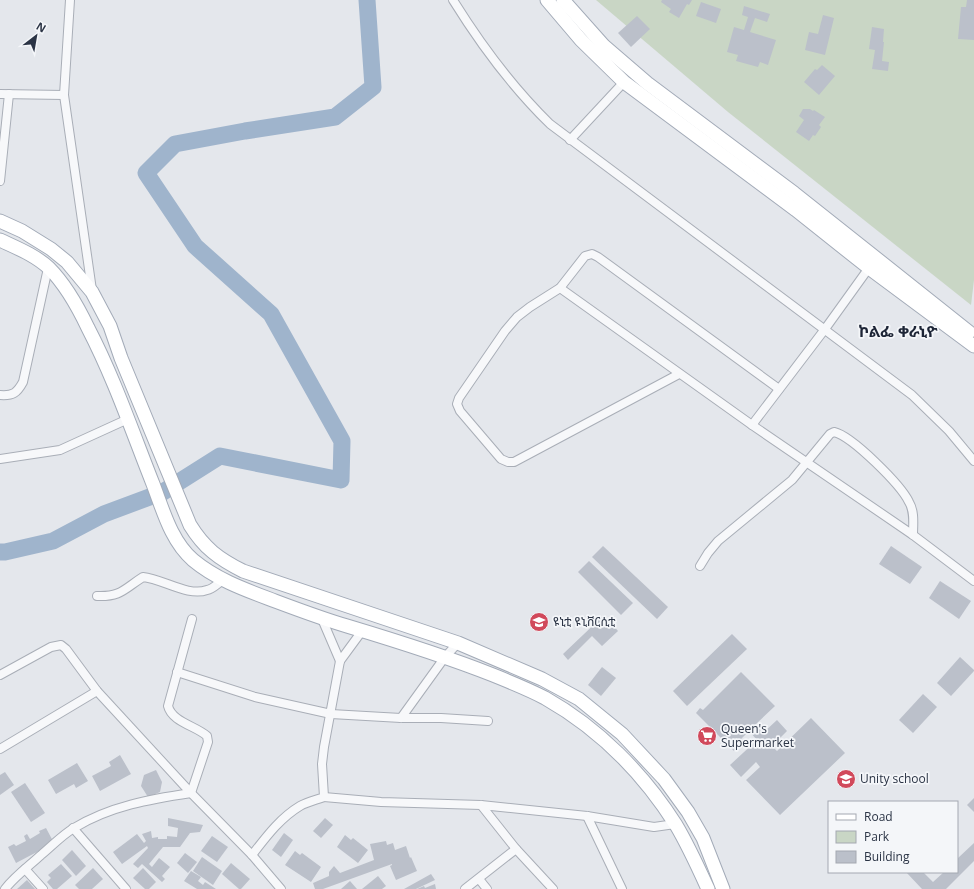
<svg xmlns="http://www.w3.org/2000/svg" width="974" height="889" font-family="'Open Sans','Noto Sans Ethiopic',sans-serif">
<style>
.green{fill:#c9d6c5}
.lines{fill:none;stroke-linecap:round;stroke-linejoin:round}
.river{stroke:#9fb4cc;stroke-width:17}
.building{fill:#bbc0ca}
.minor-casing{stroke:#a9aeb7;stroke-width:10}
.primary-casing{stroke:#a3abb8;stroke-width:15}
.minor{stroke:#f7f8fa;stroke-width:8}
.primary{stroke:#fff;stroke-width:13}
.labels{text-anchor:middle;stroke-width:3.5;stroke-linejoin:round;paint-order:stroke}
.poi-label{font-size:12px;fill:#2b3445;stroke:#f4f6f9;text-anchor:start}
.district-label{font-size:16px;font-weight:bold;fill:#1d2536;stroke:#f4f6f9}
</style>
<rect width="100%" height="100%" fill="#e4e7ec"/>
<path class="green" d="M 596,0 L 974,0 L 974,280 L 971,305 L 728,112 Z"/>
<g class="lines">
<path class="river" d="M 0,552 L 5,552 L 53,541 L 104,514 L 163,492 L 220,456 L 341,480 L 342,441 L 271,314 L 195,246 L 146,173 L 175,144 L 245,131 L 335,117 L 373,87 L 367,0"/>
</g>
<g class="building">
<path d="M 662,0 L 692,0 L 689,5 L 687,4 L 679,18 L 669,12 L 671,9 L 661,2 Z"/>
<path d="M 967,0 L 974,0 L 974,40 L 958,39 L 961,7 L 966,7 Z"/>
<path d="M 701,2 L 721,9 L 716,23 L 696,16 Z"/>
<path d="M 744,6 L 770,14 L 767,22 L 755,18 L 750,32 L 776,40 L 768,65 L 760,62 L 758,67 L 736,61 L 738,55 L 727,52 L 734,27 L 744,30 L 748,17 L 742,15 Z"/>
<path d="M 823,15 L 834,18 L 825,55 L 805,50 L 809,32 L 818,34 Z"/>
<path d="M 637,16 L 650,29 L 631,47 L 618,33 Z"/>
<path d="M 872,27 L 884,29 L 883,42 L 884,42 L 882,61 L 889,62 L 888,71 L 872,69 L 875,50 L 869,49 Z"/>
<path d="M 822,65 L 835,76 L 819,95 L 804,82 L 815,69 L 817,70 Z"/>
<path d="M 803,109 L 810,109 L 813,111 L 814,110 L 825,117 L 819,125 L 821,127 L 815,136 L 813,135 L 809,141 L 796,132 L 804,120 L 799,116 Z"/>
<path d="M 603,546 L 668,607 L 657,619 L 592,557 Z"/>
<path d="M 891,546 L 922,567 L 910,584 L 879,564 Z"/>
<path d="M 589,561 L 633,603 L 621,615 L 578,572 Z"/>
<path d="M 940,581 L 971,601 L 959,619 L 929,598 Z"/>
<path d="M 604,615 L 618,631 L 602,646 L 592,636 L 568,660 L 563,654 Z"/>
<path d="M 732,634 L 747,649 L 687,706 L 673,691 Z"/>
<path d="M 960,657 L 974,670 L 974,671 L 951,696 L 937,683 Z"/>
<path d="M 602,667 L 616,678 L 601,696 L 588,685 Z"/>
<path d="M 741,672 L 775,706 L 755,725 L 763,733 L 777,720 L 787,731 L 772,746 L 777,751 L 811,718 L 845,753 L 780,815 L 746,780 L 760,767 L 756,762 L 741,777 L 730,765 L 757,740 L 749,731 L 736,744 L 738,746 L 734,751 L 696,713 L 700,708 L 703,710 Z"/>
<path d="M 923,694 L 937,707 L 913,733 L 899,720 Z"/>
<path d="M 120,755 L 131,774 L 100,791 L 92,776 L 111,766 L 109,762 Z"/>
<path d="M 77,763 L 88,781 L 76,788 L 74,784 L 56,794 L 48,780 Z"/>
<path d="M 156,770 L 162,782 L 160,792 L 148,797 L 141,786 L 144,775 Z"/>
<path d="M 5,772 L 14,785 L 0,795 L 0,775 Z"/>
<path d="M 25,783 L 45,813 L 31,822 L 11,792 Z"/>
<path d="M 974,798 L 974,812 L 967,805 Z"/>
<path d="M 168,818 L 203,825 L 200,832 L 190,833 L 180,847 L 163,847 L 149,864 L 152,867 L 159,858 L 170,867 L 162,876 L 165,879 L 162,882 L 142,864 L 138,868 L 133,864 L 148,848 L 147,846 L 122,864 L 113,852 L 137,834 L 144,843 L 146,841 L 142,834 L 151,831 L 152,838 L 158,837 L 158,839 L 167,839 L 167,836 L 177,837 L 178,828 L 168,826 Z"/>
<path d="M 325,818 L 333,825 L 321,838 L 313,831 Z"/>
<path d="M 46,828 L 54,843 L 16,863 L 8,847 L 14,844 L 16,846 L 26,841 L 24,836 L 27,834 L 30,839 L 40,833 L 39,831 Z"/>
<path d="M 284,833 L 293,840 L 281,857 L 272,850 Z"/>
<path d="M 345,835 L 351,840 L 353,838 L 368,850 L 358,863 L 337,847 Z"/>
<path d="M 212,836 L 228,847 L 217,862 L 201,851 Z"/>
<path d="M 386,841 L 387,845 L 393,843 L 395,850 L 406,846 L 410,858 L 411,857 L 417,871 L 396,880 L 390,866 L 392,865 L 392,864 L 323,889 L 315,889 L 313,883 L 329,876 L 329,872 L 334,866 L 340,873 L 374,860 L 370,844 Z"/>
<path d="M 974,843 L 974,861 L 946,889 L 922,889 L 906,872 L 923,872 L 933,882 L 944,872 L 957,872 L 957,859 Z"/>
<path d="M 72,850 L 86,866 L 76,876 L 62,860 Z"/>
<path d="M 295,851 L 300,855 L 302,853 L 321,867 L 311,882 L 285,865 Z"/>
<path d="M 185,853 L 197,862 L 188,873 L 177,863 Z"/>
<path d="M 202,857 L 222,871 L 213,885 L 193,871 Z"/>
<path d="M 231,863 L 250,879 L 241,889 L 239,889 L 222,874 Z"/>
<path d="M 61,864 L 72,876 L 57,889 L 53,889 L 47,882 L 51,878 L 48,875 Z"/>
<path d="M 93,868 L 103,879 L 92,889 L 79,889 L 75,885 Z"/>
<path d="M 143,868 L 156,882 L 149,889 L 145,889 L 133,878 Z"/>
<path d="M 191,871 L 201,877 L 198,881 L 203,885 L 205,882 L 216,889 L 197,889 L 184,881 Z"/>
<path d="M 431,874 L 435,880 L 416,889 L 404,889 Z"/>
<path d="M 378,876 L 386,886 L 382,889 L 362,889 Z"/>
<path d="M 27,880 L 35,889 L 17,889 Z"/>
<path d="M 350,881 L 357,889 L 341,889 Z"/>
<path d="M 435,884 L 436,889 L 417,889 L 424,886 L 425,888 Z"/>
</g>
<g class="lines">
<defs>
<g id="minor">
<path d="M 453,0 C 481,45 512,87 550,124 L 912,395 L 949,431 L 974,461"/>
<path d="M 0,94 L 64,95 L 70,0"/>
<path d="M 64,95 L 92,290"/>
<path d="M 570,140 L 624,82"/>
<path d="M 0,181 L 9,94"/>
<path d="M 560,288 L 752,425 L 913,535 L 974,581"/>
<path d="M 679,374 L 514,462 L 508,462 L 501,459 L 460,411 L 457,404 L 459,398 L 505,331 L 517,317 L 530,307 L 560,288 L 585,256 L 592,254 L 598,257 L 779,389"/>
<path d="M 0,395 C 13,396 17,393 23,382 L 48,268"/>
<path d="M 752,425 L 825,329 L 871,265"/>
<path d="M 0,459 L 60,450 L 128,419"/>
<path d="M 700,566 L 708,553 L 718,541 L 792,480 L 830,434 L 834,432 C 852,436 901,485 909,502 C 915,512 913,525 913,535"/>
<path d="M 97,596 C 121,597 124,589 143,577 C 163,579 188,597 207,590 C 213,589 218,583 223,580"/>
<path d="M 322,619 L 340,661"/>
<path d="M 177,672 L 255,697 L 331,714 L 401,718 L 441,718 L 488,721"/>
<path d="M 0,675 L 51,647 L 61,645 L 66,649 L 97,691 L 191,793 L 252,855 L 281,889"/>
<path d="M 401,718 L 445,657 L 458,643"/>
<path d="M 0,749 L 97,691"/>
<path d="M 324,797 L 381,802 L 481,805 L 587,816 L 654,827 L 675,824"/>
<path d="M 481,805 L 516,849 L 553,889"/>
<path d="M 587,816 L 622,889"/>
<path d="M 73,828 L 126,889"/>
<path d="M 252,855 C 266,837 280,818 300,806 C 307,802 316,800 324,797 L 322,764 L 324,747 L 340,661 L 362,631"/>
<path d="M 25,869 L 43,889"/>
<path d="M 479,879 L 487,889"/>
<path d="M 5,889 C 15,876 29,866 41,855 C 52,846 62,835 74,828 C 110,806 151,799 191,793 L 208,742 L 207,736 C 196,726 172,722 168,706 L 192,619"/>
<path d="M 465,889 L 516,849"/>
</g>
<g id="primary">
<path d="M 547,0 L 581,40 L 624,82 L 796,210 L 869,268 L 974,346"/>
<path d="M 563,0 L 604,46 L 647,83 L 794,193 L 969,332"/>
<path d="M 0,221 L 22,231 L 51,249 L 67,262 L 92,292 L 110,326 L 121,358 L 190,525 C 204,548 219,559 243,571 L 458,643 L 542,679 L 579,699 L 622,734 L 664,779 L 688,812 L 703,838 L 723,889"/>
<path d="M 0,240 C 17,248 35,255 49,268 C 66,285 78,307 88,328 C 114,378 132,431 153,484 C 163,510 171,541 193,560 C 217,580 246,590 275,601 C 299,610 323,619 347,626 C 397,641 445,656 493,675 C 510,682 528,689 545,698 C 598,728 643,773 676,825 C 688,845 698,867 708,889"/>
</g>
</defs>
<use href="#minor" class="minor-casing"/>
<use href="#primary" class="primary-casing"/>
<use href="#minor" class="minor"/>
<use href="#primary" class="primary"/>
</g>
<defs>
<symbol id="school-disc" viewBox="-11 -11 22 22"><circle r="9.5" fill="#d1495b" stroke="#f4f6f9"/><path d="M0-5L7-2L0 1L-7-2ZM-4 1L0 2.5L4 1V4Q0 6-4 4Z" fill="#fff"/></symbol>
<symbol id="supermarket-disc" viewBox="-11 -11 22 22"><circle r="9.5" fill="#d1495b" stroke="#f4f6f9"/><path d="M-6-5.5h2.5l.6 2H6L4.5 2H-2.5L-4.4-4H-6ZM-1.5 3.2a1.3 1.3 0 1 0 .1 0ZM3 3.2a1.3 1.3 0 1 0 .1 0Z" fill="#fff"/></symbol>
</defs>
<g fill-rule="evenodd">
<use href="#school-disc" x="528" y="611" width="22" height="22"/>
<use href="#supermarket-disc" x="696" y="725" width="22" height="22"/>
<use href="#school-disc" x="835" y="768" width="22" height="22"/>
</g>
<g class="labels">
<g class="poi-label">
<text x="553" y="626">ዩኒቲ ዩኒቨርሲቲ</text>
<text x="721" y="733">Queen's<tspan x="721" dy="14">Supermarket</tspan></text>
<text x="860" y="783">Unity school</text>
</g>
<g class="district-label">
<text x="898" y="337">ኮልፌ ቀራኒዮ</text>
</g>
</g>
<rect x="828" y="801" width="130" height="72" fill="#f4f6f9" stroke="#a4a8b1"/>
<rect x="836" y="814" width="20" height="6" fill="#ffffff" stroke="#a4a8b1"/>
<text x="864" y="821" font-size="12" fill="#2b3445">Road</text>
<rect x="836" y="831" width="20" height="12" fill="#c9d6c5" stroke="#a4a8b1"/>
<text x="864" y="841" font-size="12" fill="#2b3445">Park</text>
<rect x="836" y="851" width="20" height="12" fill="#bbc0ca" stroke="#a4a8b1"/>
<text x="864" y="861" font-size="12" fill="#2b3445">Building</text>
<g transform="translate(36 36) rotate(31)" stroke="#f4f6f9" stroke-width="3" paint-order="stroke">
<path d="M0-3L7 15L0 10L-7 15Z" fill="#2b3445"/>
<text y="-6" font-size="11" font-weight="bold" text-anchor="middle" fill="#2b3445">N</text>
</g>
</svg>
